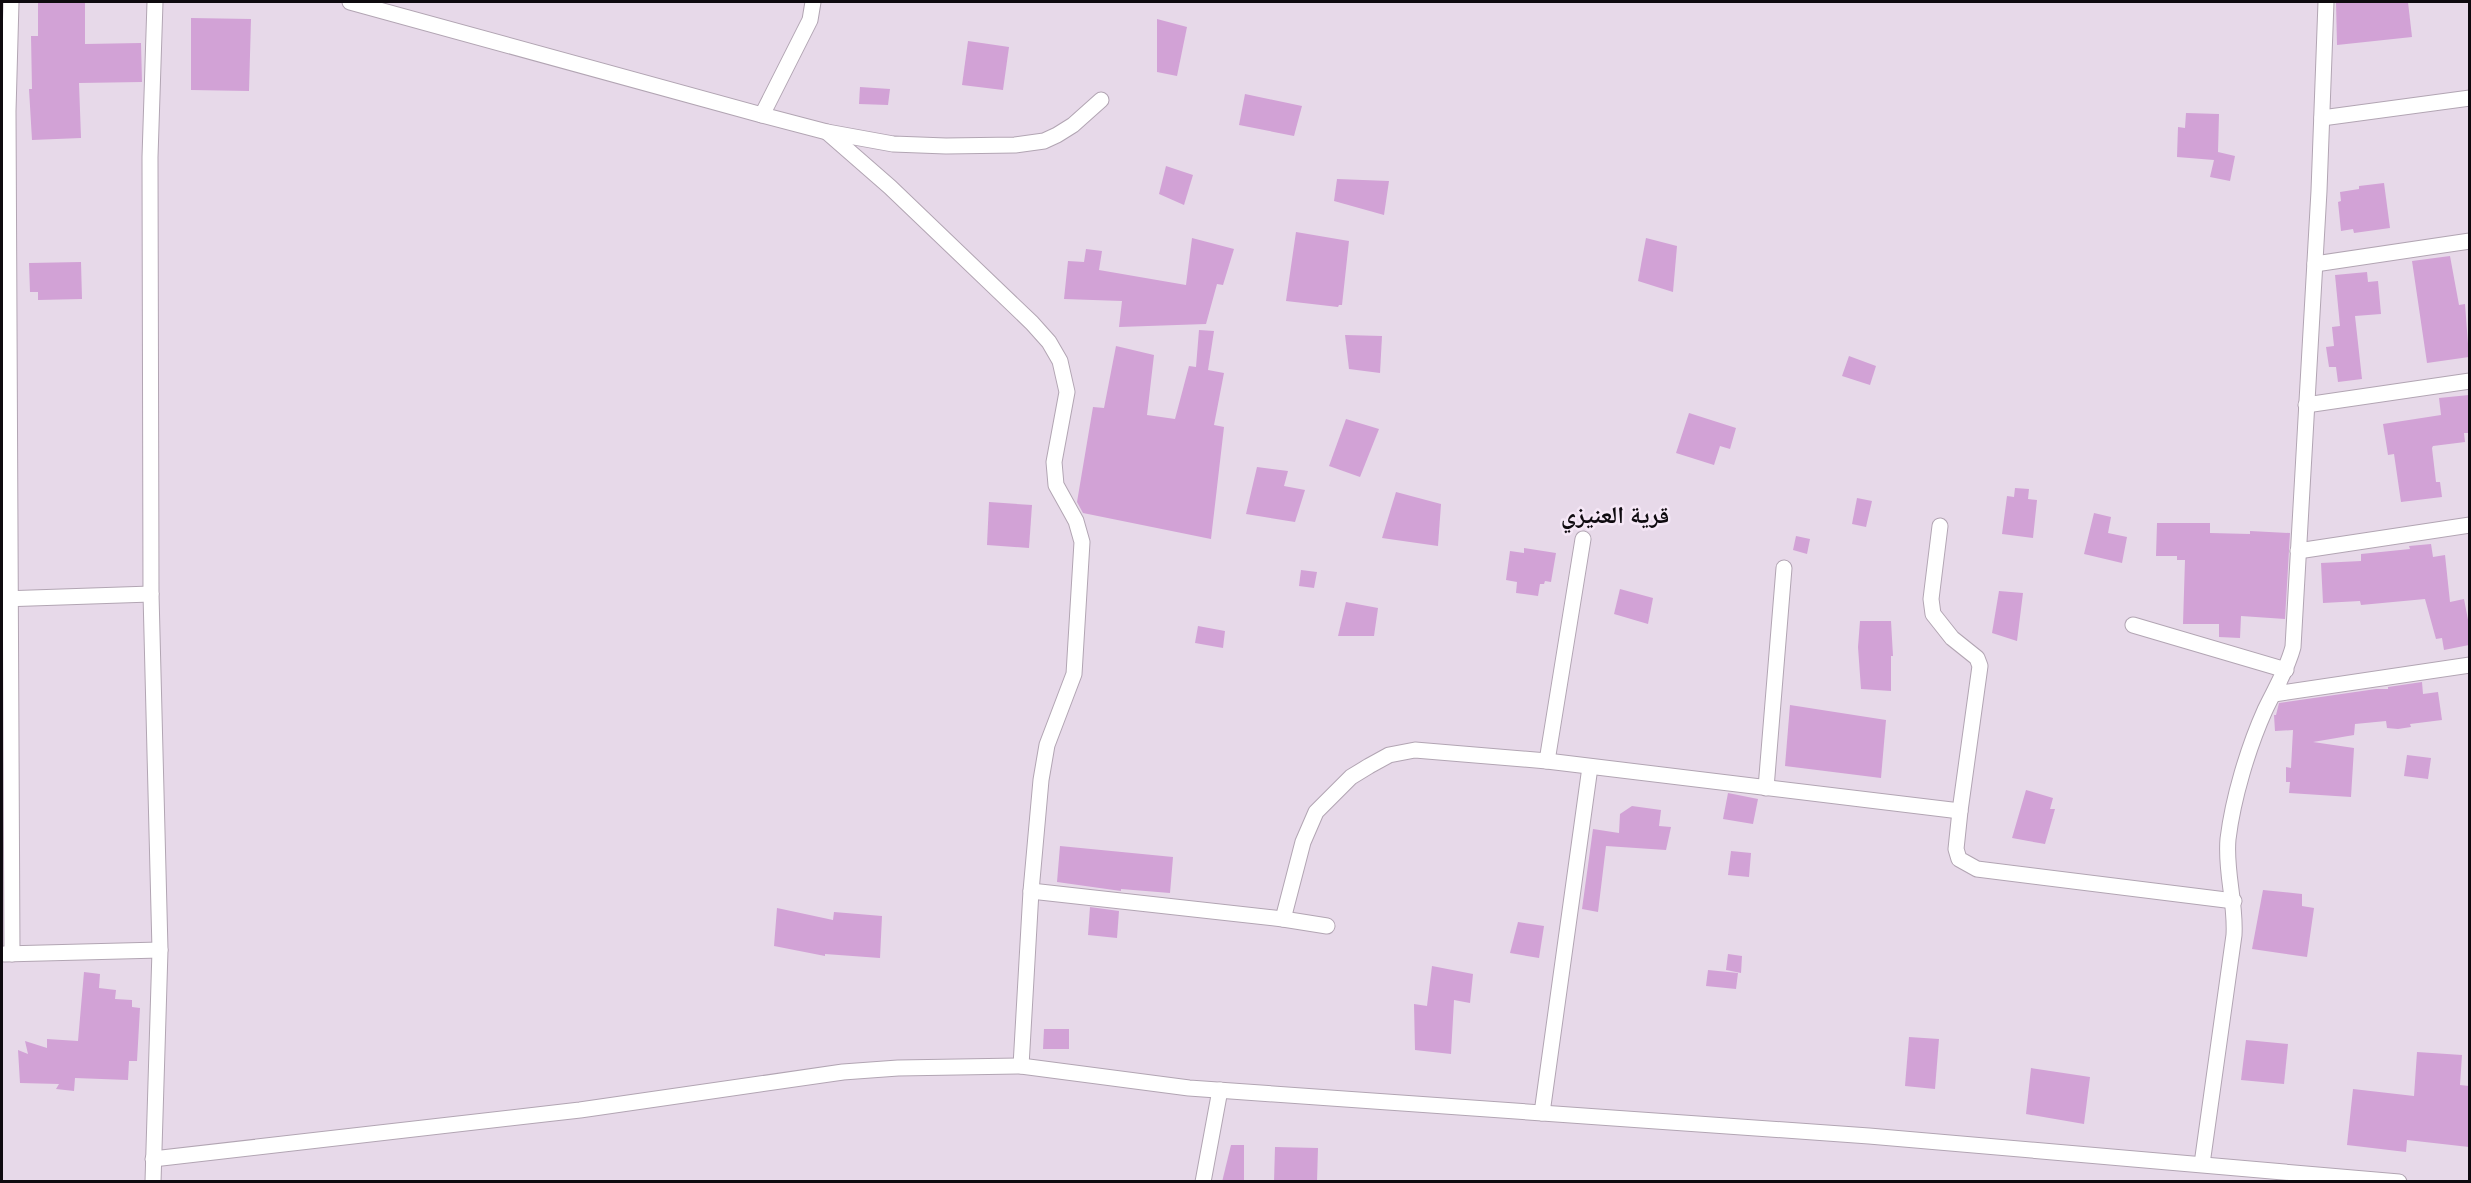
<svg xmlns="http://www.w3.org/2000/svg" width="2471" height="1183" font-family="'Space Grotesk','Noto Naskh Arabic',sans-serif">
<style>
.building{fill:#d2a2d6}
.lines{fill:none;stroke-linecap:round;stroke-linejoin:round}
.minor-casing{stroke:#b2a5b3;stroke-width:17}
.minor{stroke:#fff;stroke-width:15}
.labels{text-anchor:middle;stroke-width:5;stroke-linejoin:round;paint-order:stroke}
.district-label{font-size:24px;font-weight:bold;fill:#0e0a0f;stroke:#f5e7f6}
</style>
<rect width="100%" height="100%" fill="#e7d9e9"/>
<g class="building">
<path d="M 38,2 L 85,2 L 85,44 L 141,43 L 142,82 L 79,83 L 81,138 L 32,140 L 29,89 L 32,89 L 31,36 L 38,36 Z"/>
<path d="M 2336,2 L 2408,2 L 2412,37 L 2337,45 Z"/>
<path d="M 191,18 L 251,19 L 249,91 L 191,90 Z"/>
<path d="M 1157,19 L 1187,27 L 1177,76 L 1157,72 Z"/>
<path d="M 968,41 L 1009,47 L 1003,90 L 962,85 Z"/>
<path d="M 860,87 L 890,89 L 888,105 L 859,104 Z"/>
<path d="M 1245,94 L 1302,106 L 1294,136 L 1239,125 Z"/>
<path d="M 2186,113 L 2219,114 L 2218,152 L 2235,156 L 2230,181 L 2210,177 L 2214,160 L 2177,157 L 2178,127 L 2185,128 Z"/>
<path d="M 1166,166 L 1193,175 L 1184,205 L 1159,194 Z"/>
<path d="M 1337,179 L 1389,181 L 1384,215 L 1334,201 Z"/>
<path d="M 2384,183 L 2390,228 L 2354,233 L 2353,229 L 2341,231 L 2338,202 L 2341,201 L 2340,192 L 2359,189 L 2359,186 Z"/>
<path d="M 1296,232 L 1349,241 L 1342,305 L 1339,305 L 1338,307 L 1286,301 Z"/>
<path d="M 1192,238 L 1234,249 L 1223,285 L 1217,284 L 1206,324 L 1119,327 L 1122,301 L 1064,299 L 1068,261 L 1084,262 L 1086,249 L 1102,251 L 1099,270 L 1186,285 Z"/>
<path d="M 1646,238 L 1677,246 L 1673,292 L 1638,281 Z"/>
<path d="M 2450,256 L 2459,305 L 2465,304 L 2469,357 L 2427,363 L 2412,261 Z"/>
<path d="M 81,262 L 82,299 L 38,300 L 38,292 L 30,292 L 29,263 Z"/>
<path d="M 2367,272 L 2368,282 L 2378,281 L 2381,314 L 2355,316 L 2362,379 L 2338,382 L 2336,367 L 2329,367 L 2326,347 L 2334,346 L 2332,327 L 2340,326 L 2335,275 Z"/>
<path d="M 1199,330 L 1214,331 L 1208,370 L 1224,373 L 1214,425 L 1224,427 L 1211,539 L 1083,513 L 1077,502 L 1093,407 L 1104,408 L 1116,346 L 1154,355 L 1147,415 L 1175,419 L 1189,366 L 1196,367 Z"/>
<path d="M 1345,335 L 1382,336 L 1380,373 L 1349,369 Z"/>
<path d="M 1849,356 L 1876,366 L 1870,385 L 1842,376 Z"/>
<path d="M 2469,395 L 2469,433 L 2464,433 L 2465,442 L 2433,446 L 2432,448 L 2436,482 L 2440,482 L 2442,497 L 2401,502 L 2394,454 L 2388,455 L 2383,424 L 2441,415 L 2439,398 Z"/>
<path d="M 1689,413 L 1736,428 L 1730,449 L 1720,446 L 1714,465 L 1676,453 Z"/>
<path d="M 1346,419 L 1379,429 L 1360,477 L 1329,466 Z"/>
<path d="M 1257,467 L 1288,471 L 1284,486 L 1305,490 L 1295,522 L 1246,514 Z"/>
<path d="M 2015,488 L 2029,489 L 2028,499 L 2037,500 L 2033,538 L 2002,534 L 2007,496 L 2014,497 Z"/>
<path d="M 1396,492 L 1441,504 L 1438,546 L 1382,538 Z"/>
<path d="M 1857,498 L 1872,501 L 1866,527 L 1852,524 Z"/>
<path d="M 989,502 L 1032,505 L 1029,548 L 987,545 Z"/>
<path d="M 2094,513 L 2111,517 L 2108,533 L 2127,537 L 2122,563 L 2084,554 Z"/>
<path d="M 2157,523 L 2210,523 L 2210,533 L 2250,534 L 2250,531 L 2290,533 L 2285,619 L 2241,616 L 2240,638 L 2219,637 L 2219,624 L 2183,624 L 2185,560 L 2177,560 L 2177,556 L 2156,556 Z"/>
<path d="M 1796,536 L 1810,539 L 1807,554 L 1793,550 Z"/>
<path d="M 2431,544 L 2433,557 L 2445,555 L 2450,602 L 2464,599 L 2469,625 L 2469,645 L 2444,650 L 2442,638 L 2436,639 L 2425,599 L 2361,605 L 2360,601 L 2323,603 L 2321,563 L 2361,561 L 2361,554 L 2410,549 L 2409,546 Z"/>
<path d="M 1524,548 L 1556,553 L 1551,582 L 1545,581 L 1544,584 L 1540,584 L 1538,596 L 1516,593 L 1517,582 L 1506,580 L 1510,551 L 1524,553 Z"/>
<path d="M 1301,570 L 1317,572 L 1314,588 L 1299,586 Z"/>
<path d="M 1620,589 L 1653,598 L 1648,624 L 1614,614 Z"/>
<path d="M 1999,591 L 2023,593 L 2017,641 L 1992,633 Z"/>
<path d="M 1346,602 L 1378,608 L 1374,636 L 1338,636 Z"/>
<path d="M 1860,621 L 1891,621 L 1893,656 L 1891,656 L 1891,691 L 1861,689 L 1858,647 Z"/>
<path d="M 1198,626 L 1225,631 L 1223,648 L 1195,643 Z"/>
<path d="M 2422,682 L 2423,694 L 2438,692 L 2442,720 L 2410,724 L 2411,727 L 2398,729 L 2387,728 L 2386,721 L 2355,724 L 2354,735 L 2313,742 L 2354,748 L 2351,797 L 2289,793 L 2290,782 L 2286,782 L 2286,767 L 2291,768 L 2293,730 L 2275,731 L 2274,715 L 2276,715 L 2279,703 L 2376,689 L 2388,689 L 2388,687 Z"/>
<path d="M 1790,705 L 1886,720 L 1881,778 L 1785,766 Z"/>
<path d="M 2407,755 L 2431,758 L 2428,779 L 2404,776 Z"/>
<path d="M 2026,790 L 2053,798 L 2050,809 L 2055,809 L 2045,844 L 2012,838 Z"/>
<path d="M 1728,793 L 1758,799 L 1753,824 L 1723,819 Z"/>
<path d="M 1632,806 L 1661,810 L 1659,826 L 1671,827 L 1666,850 L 1606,846 L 1598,912 L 1582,909 L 1593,829 L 1619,833 L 1620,814 Z"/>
<path d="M 1060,846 L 1173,857 L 1170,893 L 1121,889 L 1121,891 L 1057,882 Z"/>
<path d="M 1731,851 L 1751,853 L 1749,877 L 1728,875 Z"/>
<path d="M 2263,890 L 2302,894 L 2302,906 L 2314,908 L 2307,957 L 2252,949 Z"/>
<path d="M 1090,907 L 1119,911 L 1117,938 L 1088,935 Z"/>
<path d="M 777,908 L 833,920 L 834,912 L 882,916 L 880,958 L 825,954 L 825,956 L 774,946 Z"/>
<path d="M 1518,922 L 1544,926 L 1539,958 L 1510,953 Z"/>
<path d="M 1728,954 L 1742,956 L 1741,973 L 1726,970 Z"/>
<path d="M 1432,966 L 1473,974 L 1470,1003 L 1454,1000 L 1451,1054 L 1415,1050 L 1414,1004 L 1427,1006 Z"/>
<path d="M 1708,970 L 1738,973 L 1736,989 L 1706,986 Z"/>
<path d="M 84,972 L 100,974 L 99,988 L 116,990 L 115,999 L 132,1000 L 132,1007 L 140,1008 L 137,1061 L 129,1061 L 128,1080 L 75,1078 L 74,1091 L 56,1089 L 59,1084 L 20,1083 L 18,1050 L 28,1054 L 25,1041 L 47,1048 L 47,1039 L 78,1041 Z"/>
<path d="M 1044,1029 L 1069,1029 L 1069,1049 L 1043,1049 Z"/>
<path d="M 1909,1037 L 1939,1039 L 1935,1089 L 1905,1086 Z"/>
<path d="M 2246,1040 L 2288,1044 L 2284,1084 L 2241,1080 Z"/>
<path d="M 2417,1052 L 2462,1055 L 2460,1085 L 2469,1086 L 2469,1147 L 2407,1140 L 2406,1152 L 2347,1145 L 2353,1089 L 2414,1096 Z"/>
<path d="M 2031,1068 L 2090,1077 L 2084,1124 L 2026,1114 Z"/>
<path d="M 1231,1145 L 1244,1145 L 1244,1182 L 1222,1182 Z"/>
<path d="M 1275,1147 L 1318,1148 L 1317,1182 L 1274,1182 Z"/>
</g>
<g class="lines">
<defs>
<g id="minor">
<path d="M 11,2 L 8,111 L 12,954"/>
<path d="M 350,2 L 762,115 L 827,132 L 893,144 L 946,146 L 1015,145 L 1044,141 L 1057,135 L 1073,125 L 1101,100"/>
<path d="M 762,115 L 810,20 L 813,2"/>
<path d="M 2322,118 L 2470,98"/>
<path d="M 827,132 L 890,187 L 1032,323 L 1049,342 L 1060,361 L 1067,392 L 1054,462 L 1056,485 L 1076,521 L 1082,542 L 1074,674 L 1047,745 L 1041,780 L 1031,891 L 1021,1066"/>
<path d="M 2315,264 L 2470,241"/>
<path d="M 2306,405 L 2470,381"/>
<path d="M 1940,526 L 1931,599 L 1933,614 L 1952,638 L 1977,658 L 1980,666 L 1960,811 L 1956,849 L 1959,859 L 1977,869 L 2234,901"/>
<path d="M 2298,551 L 2470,525"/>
<path d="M 2,599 L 151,594"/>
<path d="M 2133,625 L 2286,670"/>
<path d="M 2274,694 L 2470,665"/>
<path d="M 1547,761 L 1583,539"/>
<path d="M 1766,788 L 1784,568"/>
<path d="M 1031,891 L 1283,919 L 1327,926"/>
<path d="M 1283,919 L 1303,842 L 1316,812 L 1351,777 L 1369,766 L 1389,755 L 1415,750 L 1547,761 L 1960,811"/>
<path d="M 4,954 L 160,950"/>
<path d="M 1542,1113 L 1590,767"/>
<path d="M 153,1159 L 580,1110 L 843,1072 L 898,1068 L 1021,1066 L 1189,1088 L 1869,1136 L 2399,1182"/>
<path d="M 2202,1164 L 2234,935 C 2236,902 2225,872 2228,839 C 2233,798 2248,748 2265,710 C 2275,689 2287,670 2293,647 L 2319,191 L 2326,2"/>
<path d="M 153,1182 L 160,950 L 151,594 L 150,157 L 155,2"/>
<path d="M 1203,1182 L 1220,1090"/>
</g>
</defs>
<use href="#minor" class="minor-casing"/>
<use href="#minor" class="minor"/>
</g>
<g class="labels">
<g class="district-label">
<text x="1615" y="523">قرية العنيزي</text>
</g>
</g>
<rect width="2471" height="1183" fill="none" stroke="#0e0a0f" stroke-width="6"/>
</svg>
